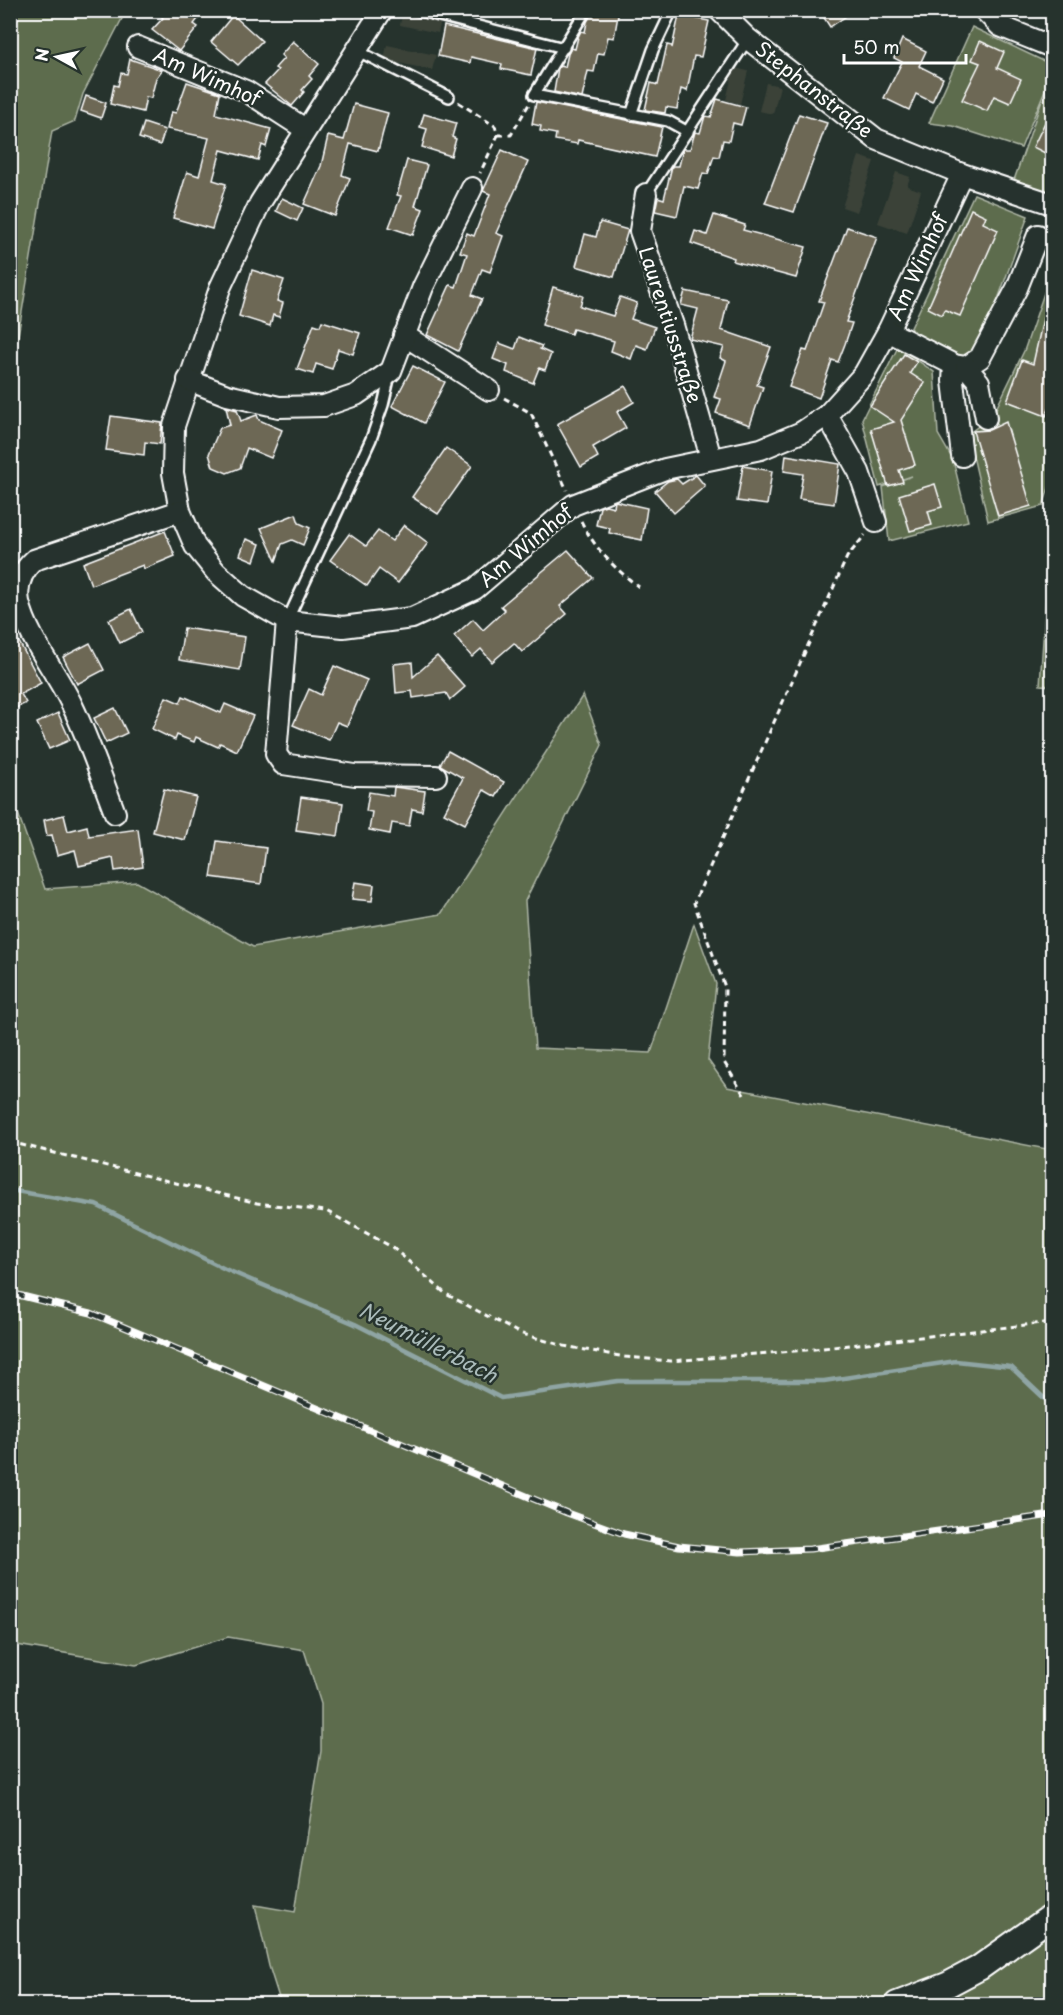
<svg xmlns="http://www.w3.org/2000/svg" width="1063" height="2015" font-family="'Playpen Sans',sans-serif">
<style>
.built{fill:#3b4339}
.green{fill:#5d6c4e;stroke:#aeb6a6;stroke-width:1.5}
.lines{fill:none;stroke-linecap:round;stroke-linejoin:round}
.stream{stroke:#8fa5a4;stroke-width:4.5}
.building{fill:#6d6755;stroke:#fff;stroke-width:1.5}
.service-casing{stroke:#fff;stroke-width:14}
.minor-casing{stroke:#fff;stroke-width:24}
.tertiary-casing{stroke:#fff;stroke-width:28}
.path{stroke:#fff;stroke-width:3;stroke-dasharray:6 4.5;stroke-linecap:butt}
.service{stroke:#26332d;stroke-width:9}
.minor{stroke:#26332d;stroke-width:20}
.tertiary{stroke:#26332d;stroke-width:24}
.rail-casing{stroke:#fff;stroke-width:7}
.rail{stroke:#26332d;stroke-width:4.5;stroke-dasharray:14;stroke-linecap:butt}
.labels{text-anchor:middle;stroke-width:5;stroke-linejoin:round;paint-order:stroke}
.street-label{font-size:20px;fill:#fff;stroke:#26332d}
.water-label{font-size:21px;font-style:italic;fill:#abbcbb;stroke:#26332d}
</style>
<rect width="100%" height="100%" fill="#26332d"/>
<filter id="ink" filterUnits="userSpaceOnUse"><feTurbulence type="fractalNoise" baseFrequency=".0167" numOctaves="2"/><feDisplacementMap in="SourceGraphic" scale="12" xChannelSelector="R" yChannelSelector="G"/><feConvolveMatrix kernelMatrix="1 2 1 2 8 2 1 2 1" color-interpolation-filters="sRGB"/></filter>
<g filter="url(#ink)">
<g class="built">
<path d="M 403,11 L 441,20 L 438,33 L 400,25 Z"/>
<path d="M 387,45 L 436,55 L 432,70 L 384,60 Z"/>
<path d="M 734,68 L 748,71 L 740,104 L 726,100 Z"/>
<path d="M 766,83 L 780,86 L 773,114 L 759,111 Z"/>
<path d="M 859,156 L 874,161 L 857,212 L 842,207 Z"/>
<path d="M 896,172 L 910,177 L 907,186 L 921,191 L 907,233 L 878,223 Z"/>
</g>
<g class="green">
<path d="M 11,10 L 126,11 L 83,94 L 75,121 L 52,131 L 11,378 Z"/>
<path d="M 972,27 L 1052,65 L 1052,194 L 1012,186 L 1047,85 L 1021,148 L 953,126 L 929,123 Z"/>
<path d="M 974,194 L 1028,216 L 983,341 L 966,362 L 909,332 Z"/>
<path d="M 1052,270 L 1052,479 L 1043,506 L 988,521 L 968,434 L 993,415 L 1024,351 Z"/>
<path d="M 898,347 L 934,372 L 938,434 L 953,460 L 968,521 L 889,541 L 883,487 L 912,476 L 879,487 L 862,419 Z"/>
<path d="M 1052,529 L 1052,686 L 1040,685 L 1050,537 Z"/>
<path d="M 583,695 L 602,745 L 525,901 L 535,1048 L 651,1053 L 694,924 L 716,984 L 708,1060 L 727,1087 L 1052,1150 L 1052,2004 L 957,2004 L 947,1986 L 896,2004 L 281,2004 L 269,1966 L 255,1905 L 295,1912 L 321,1751 L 321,1704 L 304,1650 L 228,1637 L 136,1665 L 11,1644 L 10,791 L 45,889 L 137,882 L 253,947 L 441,914 Z"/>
</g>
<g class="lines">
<path class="stream" d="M 10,1190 L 96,1205 L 225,1269 L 355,1324 L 501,1398 L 618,1381 L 824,1381 L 956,1361 L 1011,1367 L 1046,1400 L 1052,1393"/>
</g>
<g class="building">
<path d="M 155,10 L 205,10 L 194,24 L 198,27 L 179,51 L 152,30 L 163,18 Z"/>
<path d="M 595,10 L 619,10 L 614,38 L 608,37 L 604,54 L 598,53 L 594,72 L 588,71 L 582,98 L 554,92 L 558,68 L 560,66 L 565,67 L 568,54 L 571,48 L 575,49 L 578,37 L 581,31 L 585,32 L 587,22 L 591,15 L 594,16 Z"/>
<path d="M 819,10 L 855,10 L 830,27 Z"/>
<path d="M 233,15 L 262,41 L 238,65 L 211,42 Z"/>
<path d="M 679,15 L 709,21 L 701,57 L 694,56 L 687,91 L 681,89 L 677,109 L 666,107 L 665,113 L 645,110 L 651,83 L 658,85 L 667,45 L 672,46 L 672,48 Z"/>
<path d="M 444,26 L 537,48 L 531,75 L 501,69 L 502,64 L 471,57 L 470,63 L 438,56 Z"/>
<path d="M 902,39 L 926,51 L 919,66 L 943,78 L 932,102 L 916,94 L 909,110 L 884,98 L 902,62 L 894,58 Z"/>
<path d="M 293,41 L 319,64 L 309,76 L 312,79 L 302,90 L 304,92 L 292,106 L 265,84 L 278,70 L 275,68 L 284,58 L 281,55 Z"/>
<path d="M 980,41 L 1004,52 L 997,68 L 1021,79 L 1010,103 L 994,96 L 987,111 L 962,100 L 980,63 L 972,60 Z"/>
<path d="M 130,59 L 162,70 L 156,78 L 151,98 L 146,97 L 143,112 L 110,104 L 114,85 L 118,86 L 121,73 L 127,74 Z"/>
<path d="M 187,82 L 220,93 L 216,114 L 271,129 L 266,147 L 262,145 L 258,160 L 221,150 L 213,180 L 226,184 L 212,229 L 173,218 L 187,172 L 199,176 L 209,138 L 167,129 L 171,112 L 176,113 Z"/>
<path d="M 86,96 L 106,103 L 101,118 L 81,111 Z"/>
<path d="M 717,99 L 746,107 L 741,125 L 733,123 L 729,141 L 723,140 L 719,157 L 714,156 L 708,174 L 703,173 L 698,189 L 684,186 L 677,216 L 655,211 L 658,197 L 664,199 L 672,166 L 679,166 L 683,149 L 690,149 L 695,132 L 700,133 L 705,116 L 711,117 Z"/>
<path d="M 536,102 L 662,127 L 655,157 L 578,140 L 577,144 L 555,140 L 556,134 L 540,131 L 541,126 L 532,124 Z"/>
<path d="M 354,104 L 388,113 L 378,151 L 350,144 L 342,175 L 350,178 L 335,216 L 304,204 L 321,166 L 328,136 L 344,140 Z"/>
<path d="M 1053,106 L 1053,157 L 1033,147 Z"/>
<path d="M 424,114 L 456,123 L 452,137 L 456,139 L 451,156 L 422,147 L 427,129 L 420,127 Z"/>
<path d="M 799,114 L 827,123 L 794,212 L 765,203 Z"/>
<path d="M 144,123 L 165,130 L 160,145 L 139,138 Z"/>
<path d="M 502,150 L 528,162 L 496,233 L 503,236 L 490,272 L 482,269 L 472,295 L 482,299 L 458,351 L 427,335 L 450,285 L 456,287 L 467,254 L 460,252 L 467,233 L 474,236 L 490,194 L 483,191 Z"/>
<path d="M 407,160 L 427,165 L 415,206 L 423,209 L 413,235 L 389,227 L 401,196 L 397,195 Z"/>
<path d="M 282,198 L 303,208 L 297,221 L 276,211 Z"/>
<path d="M 971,209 L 986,216 L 983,223 L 998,230 L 960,316 L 945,310 L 942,315 L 928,308 Z"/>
<path d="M 714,215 L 745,225 L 743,230 L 806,247 L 796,278 L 733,261 L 734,258 L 691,243 L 695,231 L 707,235 Z"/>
<path d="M 600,222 L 628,230 L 614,277 L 576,266 L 585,234 L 596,237 Z"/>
<path d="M 847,227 L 877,237 L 846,322 L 852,323 L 845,344 L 838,362 L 832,360 L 819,398 L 789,387 L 803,350 L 807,351 L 824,302 L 819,301 Z"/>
<path d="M 252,270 L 284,280 L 277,301 L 283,303 L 279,317 L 273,315 L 270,326 L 239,316 Z"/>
<path d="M 553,287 L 583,296 L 580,306 L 613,316 L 620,297 L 637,303 L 631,319 L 655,327 L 647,349 L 636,345 L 631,359 L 611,351 L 614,341 L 573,329 L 571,334 L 542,325 Z"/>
<path d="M 685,291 L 728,300 L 721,330 L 771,347 L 757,385 L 763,387 L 750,425 L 716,413 L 721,399 L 714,397 L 726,361 L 720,358 L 724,347 L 690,339 L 698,309 L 681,305 Z"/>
<path d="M 1047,301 L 1053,301 L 1053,400 L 1046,416 L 1007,401 L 1022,360 L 1033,364 Z"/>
<path d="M 322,321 L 360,333 L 353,354 L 338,349 L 332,369 L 316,364 L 313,374 L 297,369 L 314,324 L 320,326 Z"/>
<path d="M 519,337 L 542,346 L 540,349 L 551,354 L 545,370 L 539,368 L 533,383 L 506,372 L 508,365 L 493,359 L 499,343 L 515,349 Z"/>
<path d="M 904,354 L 917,362 L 910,373 L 925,383 L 901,420 L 915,465 L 899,470 L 903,482 L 888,486 L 871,429 L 894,422 L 870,406 Z"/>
<path d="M 413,366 L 445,382 L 424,423 L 392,406 Z"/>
<path d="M 625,386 L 634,402 L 617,412 L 626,428 L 593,447 L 598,457 L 581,467 L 557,424 Z"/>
<path d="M 226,407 L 237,410 L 241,421 L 257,415 L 259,420 L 282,430 L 271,458 L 247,448 L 240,468 L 227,473 L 213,467 L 209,454 L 220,428 L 230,425 Z"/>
<path d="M 111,416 L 162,423 L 160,444 L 145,442 L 144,455 L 106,450 Z"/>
<path d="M 1006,422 L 1031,506 L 998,516 L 973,431 L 989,430 Z"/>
<path d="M 446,448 L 472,466 L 438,514 L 412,497 Z"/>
<path d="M 786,455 L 840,464 L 834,504 L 799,499 L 803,474 L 784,471 Z"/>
<path d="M 743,466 L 772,471 L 767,505 L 737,501 Z"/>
<path d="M 696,475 L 705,486 L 674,513 L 655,491 L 668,481 L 677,479 L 682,484 Z"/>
<path d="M 935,484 L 942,507 L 928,511 L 932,525 L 910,531 L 899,495 Z"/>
<path d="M 615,501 L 647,508 L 642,540 L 609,533 L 610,528 L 596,525 L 600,507 L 606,505 L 614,507 Z"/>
<path d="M 296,514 L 299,523 L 310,528 L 303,545 L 292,540 L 282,544 L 276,561 L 261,528 Z"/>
<path d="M 404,525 L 428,543 L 398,583 L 379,569 L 367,586 L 330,560 L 349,534 L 366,546 L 378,531 L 392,541 Z"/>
<path d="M 165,531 L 175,556 L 144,569 L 143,565 L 91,585 L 83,563 Z"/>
<path d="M 246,539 L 260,544 L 254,561 L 240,555 Z"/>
<path d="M 568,550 L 593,578 L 560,606 L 567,614 L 522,652 L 514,643 L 492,662 L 481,649 L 472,657 L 454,636 L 473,619 L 483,630 L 505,610 L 501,606 Z"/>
<path d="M 131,609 L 142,632 L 120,643 L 109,620 Z"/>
<path d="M 10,625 L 41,683 L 21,694 L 26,703 L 10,711 Z"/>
<path d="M 184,628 L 245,637 L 240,670 L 179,660 Z"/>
<path d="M 90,643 L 104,670 L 77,684 L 63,657 Z"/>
<path d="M 437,656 L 465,687 L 450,700 L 446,693 L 413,698 L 412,691 L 396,693 L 394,664 L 412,662 L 413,677 Z"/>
<path d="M 334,666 L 367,680 L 347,726 L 337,722 L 329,740 L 293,725 L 309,689 L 321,695 Z"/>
<path d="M 183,696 L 221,713 L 225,704 L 253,716 L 237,751 L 220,743 L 218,747 L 196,737 L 194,742 L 177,735 L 175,740 L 152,729 L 166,697 L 180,703 Z"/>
<path d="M 115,708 L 127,733 L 106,743 L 94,718 Z"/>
<path d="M 58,713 L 70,740 L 49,749 L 37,723 Z"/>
<path d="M 448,751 L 504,782 L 496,797 L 484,790 L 465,824 L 444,813 L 463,778 L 440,765 Z"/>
<path d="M 394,787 L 425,791 L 422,811 L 412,809 L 409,826 L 392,823 L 390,834 L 369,830 L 372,812 L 366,811 L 369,792 L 393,796 Z"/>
<path d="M 164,789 L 196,797 L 185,840 L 153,832 Z"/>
<path d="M 301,797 L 343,803 L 338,836 L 296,830 Z"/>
<path d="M 64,815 L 68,831 L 87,826 L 89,836 L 138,829 L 143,867 L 115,871 L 113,858 L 79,866 L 75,850 L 57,855 L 52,835 L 47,836 L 44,820 Z"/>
<path d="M 217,841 L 266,848 L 261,884 L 211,877 Z"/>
<path d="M 355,882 L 374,885 L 372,901 L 352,899 Z"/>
</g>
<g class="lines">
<defs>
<g id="service">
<path d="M 416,10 L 564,48"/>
<path d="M 586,10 L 534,95 L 668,121 L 688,132"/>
<path d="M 356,50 L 449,97"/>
<path d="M 631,115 L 653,50 L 672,10"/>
<path d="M 646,194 L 748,39"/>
<path d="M 287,621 L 371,439 L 383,405 L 390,375"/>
</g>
<g id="minor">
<path d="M 382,10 L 260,203 L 220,288 L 174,426 L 173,473 L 180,511 L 195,546 L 216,572 L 243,596 L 287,621 L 343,627 L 412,618 L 475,589 L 573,505 L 665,469 L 761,449 L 802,432 L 827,415 L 864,374 L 888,331 L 962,174"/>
<path d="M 719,10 L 748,39 L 876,139 L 962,174 L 1052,204"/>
<path d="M 984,10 L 1000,26 L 1052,47"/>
<path d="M 138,47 L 246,91 L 305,129"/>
<path d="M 646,194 L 640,231 L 673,325 L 711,458"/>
<path d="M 888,331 L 954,365 L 966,367 L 980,358 L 1017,288 L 1038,235"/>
<path d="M 404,335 L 489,390"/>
<path d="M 954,365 L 953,381 L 962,456"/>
<path d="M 966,367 L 979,382 L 986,418"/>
<path d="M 188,380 L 227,395 L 279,407 L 324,406 L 356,395 L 391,371 L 423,287 L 472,188"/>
<path d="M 827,415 L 859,472 L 876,522"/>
<path d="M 287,621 L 276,754 L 283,764 L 355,775 L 436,776"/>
<path d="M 115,813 C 101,777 89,740 72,705 C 56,671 28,639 19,602 C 16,585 22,571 34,560 L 180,511"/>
</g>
<path id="tertiary" d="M 897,2004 L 947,1985 L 979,1968 L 1052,1916"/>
</defs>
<use href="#service" class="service-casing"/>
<use href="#minor" class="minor-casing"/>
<use href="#tertiary" class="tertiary-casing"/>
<g class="path">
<path d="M 458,102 L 495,126 L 498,135 L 480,173"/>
<path d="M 498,135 L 511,135 L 529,104"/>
<path d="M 504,398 L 531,413 L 567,490"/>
<path d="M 581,521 C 595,549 614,568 639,587"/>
<path d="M 744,1095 L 724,1062 L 725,987 L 694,903 L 847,557 L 865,535"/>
<path d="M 10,1142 L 257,1203 L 326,1211 L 392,1247 L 446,1294 L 519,1333 L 564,1346 L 625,1357 L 671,1361 L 806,1350 L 1052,1322"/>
</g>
<use href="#service" class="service"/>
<use href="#minor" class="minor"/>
<use href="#tertiary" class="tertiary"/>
<defs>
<path id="rail" d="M 10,1293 L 91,1313 L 567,1513 L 624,1534 L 679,1546 L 740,1552 L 810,1549 L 1052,1515"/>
</defs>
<use href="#rail" class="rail-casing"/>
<use href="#rail" class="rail"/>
</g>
</g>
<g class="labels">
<g class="street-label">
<text transform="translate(207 77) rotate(24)" y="7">Am Wimhof</text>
<text transform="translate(814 90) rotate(38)" y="7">Stephanstraße</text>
<text transform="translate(918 267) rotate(-65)" y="7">Am Wimhof</text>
<text transform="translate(670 325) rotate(72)" y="7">Laurentiusstraße</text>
<text transform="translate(526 546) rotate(-40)" y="7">Am Wimhof</text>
</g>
<g class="water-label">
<text transform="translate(428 1343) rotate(27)" y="7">Neumüllerbach</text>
</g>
</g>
<rect width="1063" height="2015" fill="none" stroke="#26332d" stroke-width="36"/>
<rect x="18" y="18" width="1027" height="1979" fill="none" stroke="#fff" stroke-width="2" filter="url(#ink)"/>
<g transform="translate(57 57) rotate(278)" stroke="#26332d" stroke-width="4.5" paint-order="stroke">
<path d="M0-4.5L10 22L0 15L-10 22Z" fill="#ffffff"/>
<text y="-9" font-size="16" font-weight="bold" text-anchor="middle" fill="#ffffff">N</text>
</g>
<path d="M844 54v9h122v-9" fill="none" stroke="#ffffff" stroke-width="3"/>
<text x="853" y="54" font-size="18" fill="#ffffff" stroke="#26332d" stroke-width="4.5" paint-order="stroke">50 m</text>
</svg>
